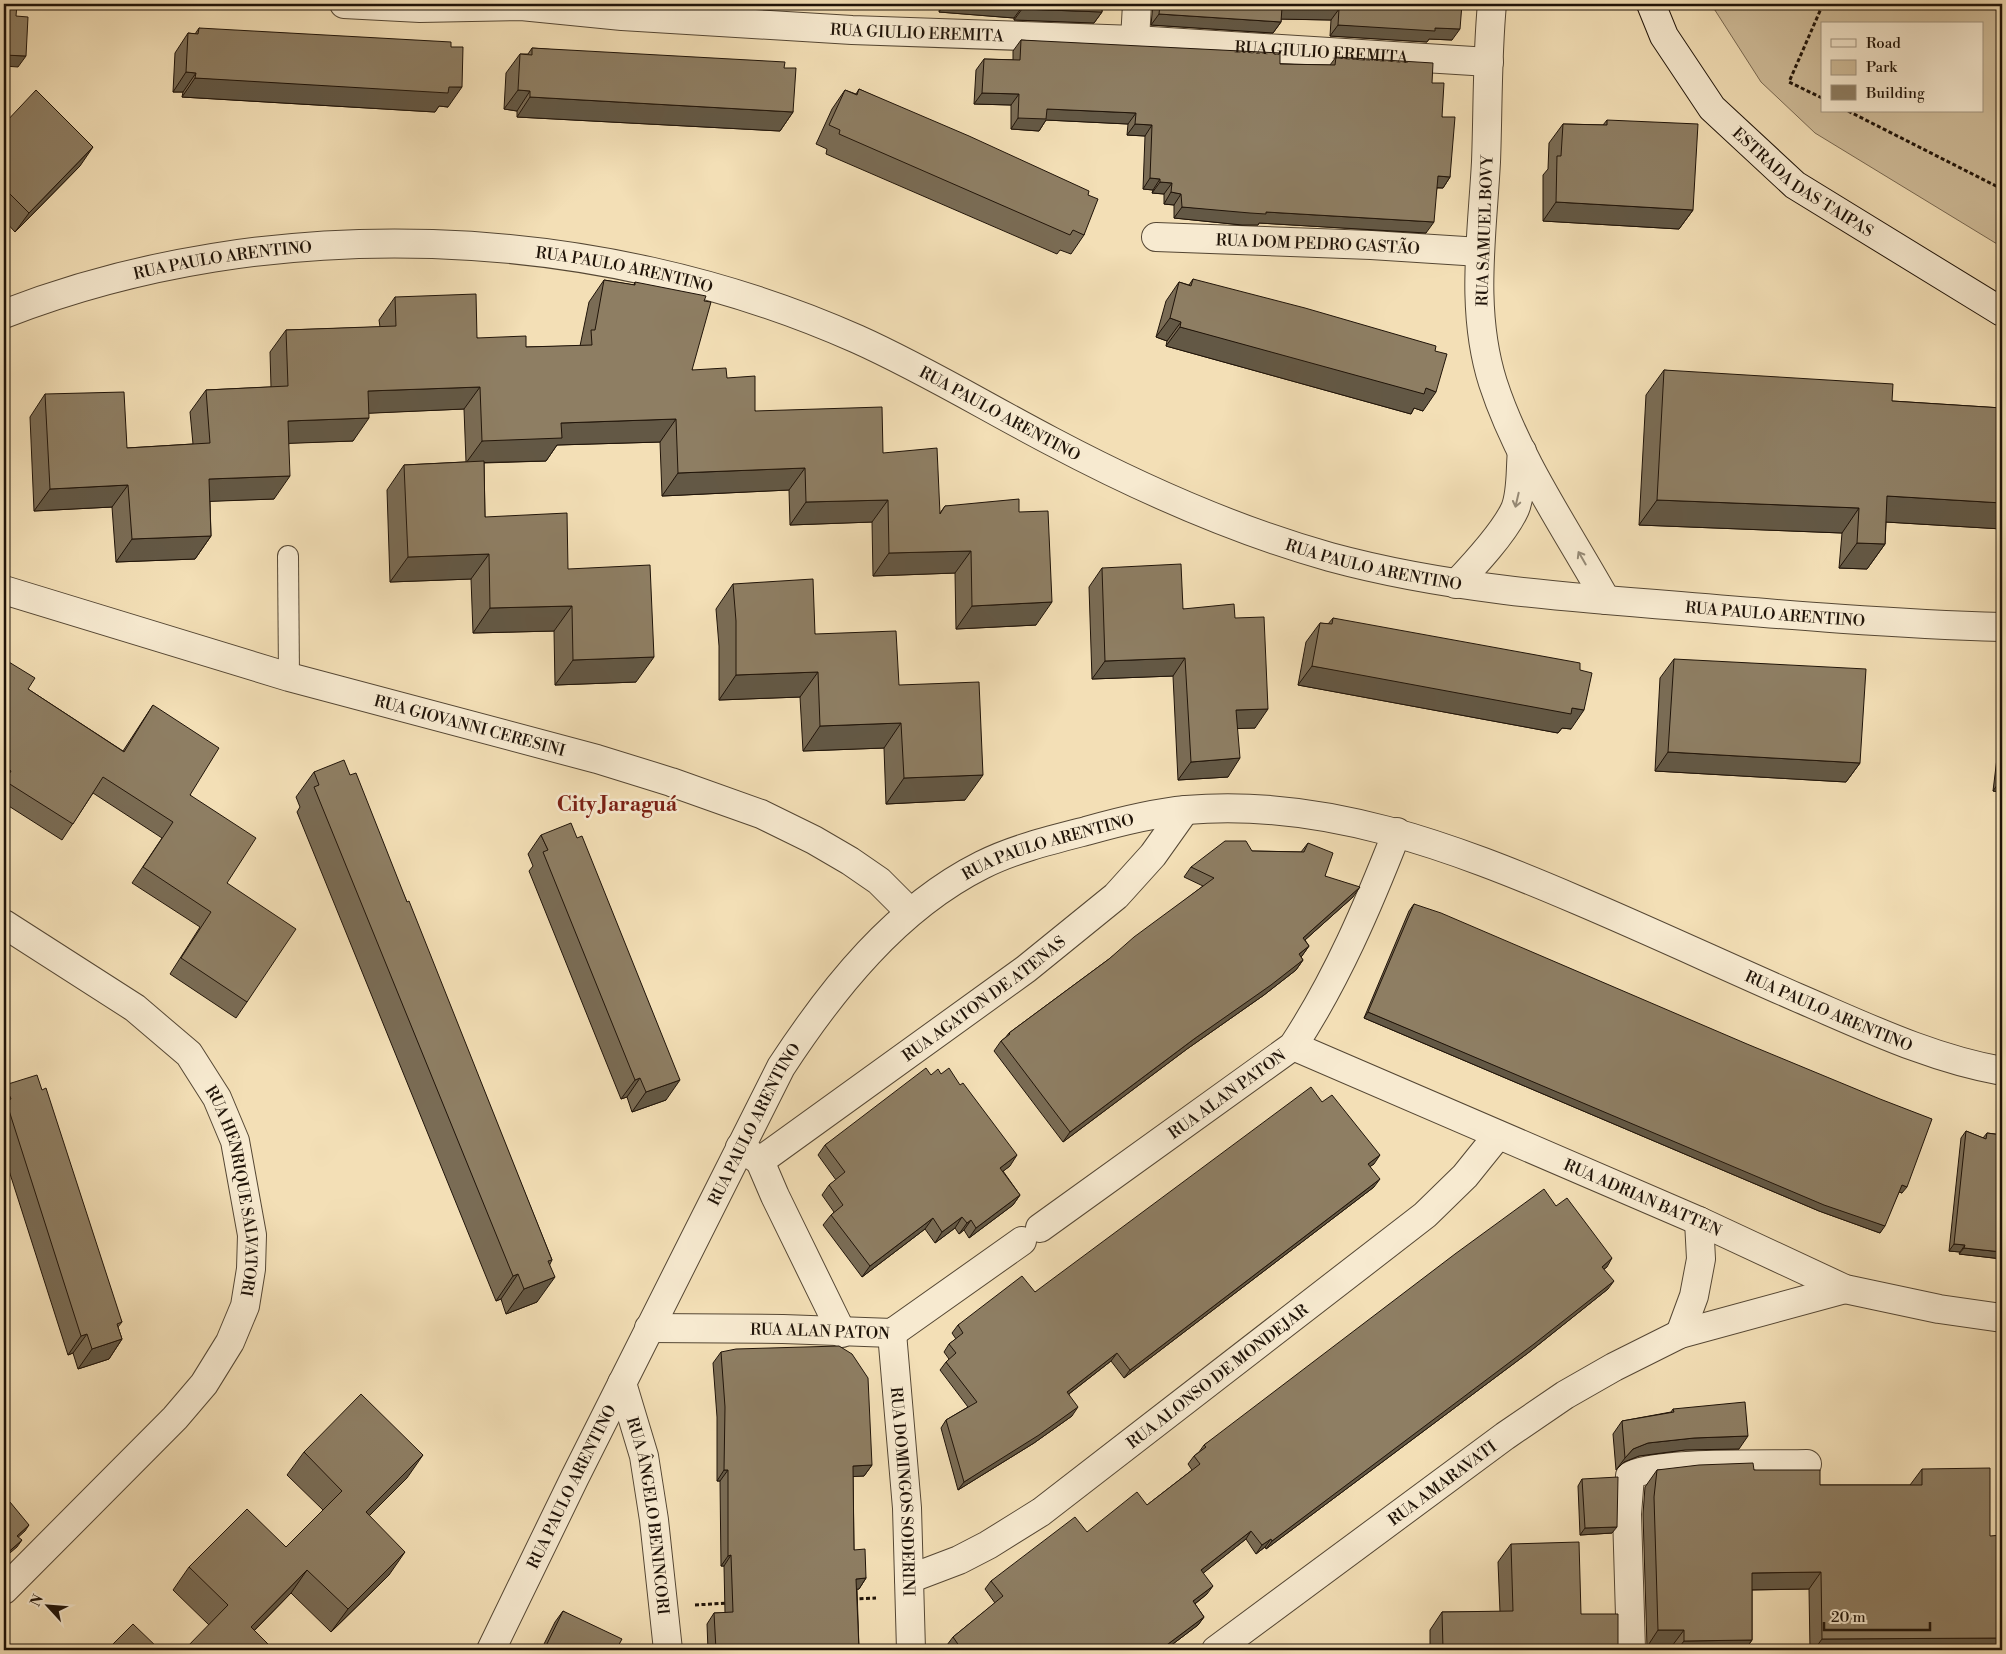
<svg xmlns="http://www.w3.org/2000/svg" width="2006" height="1654" font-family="'Libre Bodoni',serif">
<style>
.green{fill:#cfbc99;stroke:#786851;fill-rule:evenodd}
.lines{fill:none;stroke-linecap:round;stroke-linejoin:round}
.service-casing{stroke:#554734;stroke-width:22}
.minor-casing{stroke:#554734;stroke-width:30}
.secondary-casing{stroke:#201409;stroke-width:30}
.path{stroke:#201409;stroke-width:3;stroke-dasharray:4 2.5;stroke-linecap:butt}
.service{stroke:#f7ead0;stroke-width:20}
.minor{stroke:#f7ead0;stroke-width:28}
.secondary{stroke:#f7ead0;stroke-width:28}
.wall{fill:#7a6c55;stroke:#201409}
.shaded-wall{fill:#635845;stroke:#201409}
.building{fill:#8e7e63;stroke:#201409}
.oneway{stroke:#968a76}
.labels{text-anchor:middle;stroke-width:5;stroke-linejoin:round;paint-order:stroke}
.street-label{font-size:16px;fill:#201409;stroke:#f7ead0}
.district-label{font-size:21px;font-weight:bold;fill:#7a1f14;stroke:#f7ead0}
</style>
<rect width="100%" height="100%" fill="#f3dfb6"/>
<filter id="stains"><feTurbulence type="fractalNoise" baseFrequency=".004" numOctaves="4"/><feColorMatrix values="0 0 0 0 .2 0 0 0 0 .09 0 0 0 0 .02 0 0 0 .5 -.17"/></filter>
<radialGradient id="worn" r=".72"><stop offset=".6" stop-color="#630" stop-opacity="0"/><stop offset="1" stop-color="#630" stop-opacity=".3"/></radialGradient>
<path class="green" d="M 1711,4 L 2002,4 L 2002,247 L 1815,133 L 1761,82 ZM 1822,24 L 1982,24 L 1982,111 L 1822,111 Z"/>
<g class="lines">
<defs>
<path id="service" d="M 288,556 L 289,677"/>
<g id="minor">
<path id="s1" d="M 344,4 L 420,8 L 521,6 L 622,16 L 852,30 L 1135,40 L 1489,62"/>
<path d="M 1492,4 C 1487,56 1488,109 1486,162 C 1482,236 1470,311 1493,383 C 1518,460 1567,530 1606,600"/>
<path d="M 1135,40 L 1137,4"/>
<path id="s2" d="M 1156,237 L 1371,245 L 1480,252"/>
<path id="s3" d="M 4,314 C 271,210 596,223 857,339 C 924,369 986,407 1051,441 C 1136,486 1237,531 1330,557 C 1444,588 1562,597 1680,606 C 1787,615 1894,624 2002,627"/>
<path d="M 1456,584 C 1474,565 1504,533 1515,509 C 1522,492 1520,469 1522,451"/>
<path id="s4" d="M 4,590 L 289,677 L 597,759 L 671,782 L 761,814 L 814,840 L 850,861 L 879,881 L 910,912"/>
<path id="s5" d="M 4,924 L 135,1008 L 189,1054 L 217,1098 L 235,1141 L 252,1235 L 251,1269 L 245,1306 L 230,1342 L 204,1384 L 175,1418 L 4,1590"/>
<path id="s6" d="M 1293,1046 L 1699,1221 L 1845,1289 L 1939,1309 L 2002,1318"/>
<path id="s7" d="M 740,1147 L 760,1161 L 1026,969 L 1116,896 L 1153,855 L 1185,810"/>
<path d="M 760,1161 L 775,1196 L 842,1333"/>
<path id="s8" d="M 1040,1228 L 1293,1046 C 1337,979 1368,906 1397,832"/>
<path id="s9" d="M 649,1328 L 783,1329 L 892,1333 L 1022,1241"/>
<path id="s10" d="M 892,1333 L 907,1508 L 911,1650"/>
<path d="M 1680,1334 L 1694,1296 L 1701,1259 L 1699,1221"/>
<path id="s11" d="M 622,1383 L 644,1456 L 654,1520 L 668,1650"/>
<path id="s12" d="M 909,1579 L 959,1560 L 988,1545 L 1041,1512 L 1425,1215 L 1465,1176 L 1498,1135"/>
<path id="s13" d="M 491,1650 L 575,1477 L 781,1067 C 832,989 896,908 982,865 C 1014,849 1051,840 1086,831 C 1118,822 1153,813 1186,810 C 1324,798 1453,847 1577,900 C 1650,931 1723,965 1796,997 C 1864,1026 1929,1058 2002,1071"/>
<path id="s14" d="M 1216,1650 L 1505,1436 L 1565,1395 L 1614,1367 L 1680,1334 L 1845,1289"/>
<path d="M 1631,1650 L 1627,1514 L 1630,1476 C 1650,1461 1775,1465 1807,1464"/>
</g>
<g id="secondary">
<path id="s15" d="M 1651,4 L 1664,36 L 1712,108 L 1795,185 L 2002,312"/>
</g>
</defs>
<use href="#service" class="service-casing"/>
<use href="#minor" class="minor-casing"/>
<use href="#secondary" class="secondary-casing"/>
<g class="path">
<path d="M 1822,98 L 1789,82 L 1823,4"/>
<path d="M 1848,111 L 2002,189"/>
<path d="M 853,1599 L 876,1598"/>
<path d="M 695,1605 L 729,1603"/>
</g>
<use href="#service" class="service"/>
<use href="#minor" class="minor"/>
<use href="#secondary" class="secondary"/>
</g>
<g class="wall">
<path d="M 940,4 L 1102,4 L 1102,12 L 1094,23 L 1014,20 L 1014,18 L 939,12 Z"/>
<path d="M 1153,4 L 1462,4 L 1452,40 L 1429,39 L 1427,42 L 1330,36 L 1331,20 L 1281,19 L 1281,22 L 1273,33 L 1151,25 Z"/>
<path d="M 199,28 L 448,107 L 439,106 L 435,112 L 182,97 L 183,92 L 173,92 L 175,53 L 188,33 L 195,34 Z"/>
<path d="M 1021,40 L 1280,64 L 1330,65 L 1336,57 L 1432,83 L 1442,117 L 1450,177 L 1443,188 L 1437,188 L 1426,233 L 1259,223 L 1258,225 L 1242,225 L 1174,218 L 1174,205 L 1164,204 L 1164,194 L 1152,193 L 1153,190 L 1143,189 L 1145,136 L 1127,135 L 1128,124 L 1046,120 L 1039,131 L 1011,129 L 1011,105 L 974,104 L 976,70 L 984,59 L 1013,60 L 1013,51 Z"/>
<path d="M 532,48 L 784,68 L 793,112 L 780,131 L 517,117 L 517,111 L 504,109 L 506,73 L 520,54 L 528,54 Z"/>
<path d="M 859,89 L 1088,195 L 1084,235 L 1071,254 L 1060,250 L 1057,254 L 826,154 L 827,149 L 816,144 L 832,109 L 845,90 L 856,94 Z"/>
<path d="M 1607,120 L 1693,210 L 1679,229 L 1543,221 L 1543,175 L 1548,169 L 1549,143 L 1563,124 L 1603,125 Z"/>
<path d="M 4,124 L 80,166 L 15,232 L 4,220 Z"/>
<path d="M 1193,279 L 1423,411 L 1414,408 L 1411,414 L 1166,346 L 1167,341 L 1156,337 L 1166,301 L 1179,282 L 1189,285 Z"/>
<path d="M 604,280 L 634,285 L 635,282 L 692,370 L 727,378 L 755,411 L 883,453 L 940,513 L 945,506 L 1019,512 L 1036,625 L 956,629 L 955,573 L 873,576 L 872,522 L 790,525 L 789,490 L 662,496 L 660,442 L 557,445 L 546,461 L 484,463 L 485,517 L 568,569 L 636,682 L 555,685 L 554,631 L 473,633 L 471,579 L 390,582 L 387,490 L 404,465 L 466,462 L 464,409 L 368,413 L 353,441 L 289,443 L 274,499 L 210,501 L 211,536 L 195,559 L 116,562 L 112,507 L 34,511 L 30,417 L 45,394 L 127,448 L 193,444 L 190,412 L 206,390 L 271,387 L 270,352 L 286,330 L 380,327 L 379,320 L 395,297 L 477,338 L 526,347 L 580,346 L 589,302 Z"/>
<path d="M 1664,370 L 1892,401 L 2002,408 L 2002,529 L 1886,522 L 1885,544 L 1867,569 L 1839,568 L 1842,533 L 1639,525 L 1646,395 Z"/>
<path d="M 1102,568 L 1183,609 L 1235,618 L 1255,728 L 1237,728 L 1228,777 L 1178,780 L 1173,676 L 1092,679 L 1089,587 Z"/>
<path d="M 733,584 L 899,685 L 965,800 L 886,804 L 884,748 L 803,751 L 800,697 L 719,700 L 719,646 L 716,609 Z"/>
<path d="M 1333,618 L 1571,729 L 1562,728 L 1558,733 L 1298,685 L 1306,642 L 1320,623 L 1328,624 Z"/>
<path d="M 4,659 L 28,689 L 123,751 L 153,705 L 227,883 L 247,1002 L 236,1018 L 170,974 L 200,927 L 132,883 L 162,838 L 93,793 L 62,840 L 4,803 Z"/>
<path d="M 1674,659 L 1860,763 L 1846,782 L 1655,771 L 1660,678 Z"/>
<path d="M 2002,717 L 2002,792 L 1993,791 Z"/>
<path d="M 314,772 L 350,775 L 407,902 L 552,1260 L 550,1264 L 537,1302 L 506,1314 L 501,1299 L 496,1301 L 297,812 L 300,807 L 296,797 Z"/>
<path d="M 541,835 L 666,1100 L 632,1112 L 627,1097 L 621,1099 L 529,871 L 533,866 L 528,854 Z"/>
<path d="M 1308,843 L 1325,876 L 1353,897 L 1305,940 L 1309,946 L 1301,957 L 1303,960 L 1296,970 L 1264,995 L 1187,1049 L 1063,1142 L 994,1051 L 1001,1041 L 1005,1038 L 1009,1033 L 1109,959 L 1203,886 L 1184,877 L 1191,867 L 1252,851 L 1301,852 Z"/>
<path d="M 1414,904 L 1902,1193 L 1899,1192 L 1880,1233 L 1819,1211 L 1364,1018 L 1409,911 Z"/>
<path d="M 931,1075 L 1010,1166 L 1003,1171 L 1020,1195 L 1013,1205 L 969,1238 L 964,1230 L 959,1234 L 955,1228 L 935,1243 L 925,1229 L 862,1277 L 823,1225 L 831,1215 L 834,1212 L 822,1195 L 829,1185 L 836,1180 L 818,1155 L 825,1145 Z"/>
<path d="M 5,1085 L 122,1322 L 118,1327 L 122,1339 L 109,1359 L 78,1369 L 73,1353 L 68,1355 L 4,1155 L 4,1087 Z"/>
<path d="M 1966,1131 L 1983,1138 L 1987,1133 L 2002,1135 L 2002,1259 L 1959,1254 L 1960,1252 L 1949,1251 L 1961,1138 Z"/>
<path d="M 1374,1164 L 1370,1166 L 1374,1187 L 1124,1378 L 1111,1361 L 1069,1394 L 1072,1416 L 1034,1443 L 958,1490 L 941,1428 L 946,1420 L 968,1407 L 940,1370 L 946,1362 L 949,1359 L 944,1352 L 949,1344 L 956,1339 L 952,1333 L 958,1325 L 1035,1292 Z"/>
<path d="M 1556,1206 L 1607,1267 L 1604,1269 L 1608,1289 L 1528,1353 L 1266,1549 L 1265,1547 L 1256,1554 L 1246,1539 L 1203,1573 L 1207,1594 L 1195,1604 L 1204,1617 L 1198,1625 L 1165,1650 L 950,1650 L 947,1645 L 953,1637 L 995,1603 L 985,1589 L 991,1581 L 1087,1532 L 1147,1505 L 1192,1470 L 1188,1464 L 1194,1456 L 1199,1452 L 1204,1445 Z"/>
<path d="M 721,1352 L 872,1465 L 864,1476 L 853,1476 L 854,1550 L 866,1578 L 859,1589 L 857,1589 L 859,1649 L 869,1650 L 708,1650 L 707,1624 L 714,1613 L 725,1613 L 724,1566 L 721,1566 L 720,1481 L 717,1481 L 717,1417 L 713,1363 Z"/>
<path d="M 1673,1409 L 1739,1449 L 1685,1450 L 1639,1456 L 1624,1462 L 1616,1470 L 1613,1434 L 1622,1421 L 1671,1412 Z"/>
<path d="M 304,1452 L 407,1478 L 369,1516 L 389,1575 L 331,1632 L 291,1593 L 255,1630 L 209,1625 L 173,1590 L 189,1567 L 286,1547 L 323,1510 L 287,1475 Z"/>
<path d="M 1922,1469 L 1990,1536 L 2002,1650 L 1810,1650 L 1809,1589 L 1752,1590 L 1752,1640 L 1745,1650 L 1672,1650 L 1672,1646 L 1647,1647 L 1643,1514 L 1645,1487 L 1657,1470 L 1754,1470 L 1820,1485 L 1910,1485 Z"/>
<path d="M 1582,1479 L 1612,1533 L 1580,1535 L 1578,1486 Z"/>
<path d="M 1511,1544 L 1581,1614 L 1618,1650 L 1409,1650 L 1410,1649 L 1430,1648 L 1430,1630 L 1442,1612 L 1500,1612 L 1498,1562 Z"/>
<path d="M 563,1611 L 616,1650 L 541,1650 L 555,1622 Z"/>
</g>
<g class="shaded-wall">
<path d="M 749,4 L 880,4 L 878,7 L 800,4 L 798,7 Z"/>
<path d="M 945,4 L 985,4 L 1022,7 L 1014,18 L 939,12 Z"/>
<path d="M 1282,7 L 1339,9 L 1331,20 L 1274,19 Z"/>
<path d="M 1022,9 L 1102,12 L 1094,23 L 1014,20 Z"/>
<path d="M 1159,14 L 1281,22 L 1273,33 L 1151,25 Z"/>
<path d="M 1338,25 L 1435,28 L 1460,29 L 1452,40 L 1429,39 L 1427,42 L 1330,36 Z"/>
<path d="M 4,55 L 26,56 L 18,67 L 4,66 Z"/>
<path d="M 186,72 L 196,73 L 183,92 L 173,92 Z"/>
<path d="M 195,78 L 462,87 L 448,107 L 439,106 L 435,112 L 182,97 Z"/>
<path d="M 518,90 L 530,91 L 517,111 L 504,109 Z"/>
<path d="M 982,93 L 1019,94 L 1011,105 L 974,104 Z"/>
<path d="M 530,97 L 793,112 L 780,131 L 517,117 Z"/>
<path d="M 1047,109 L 1136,113 L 1128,124 L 1046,120 L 1039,131 L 1011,129 L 1018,118 Z"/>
<path d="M 1135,124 L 1152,125 L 1145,136 L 1127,135 Z"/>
<path d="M 93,147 L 80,166 L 15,232 L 29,213 Z"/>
<path d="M 1438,176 L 1450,177 L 1443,188 L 1430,187 Z"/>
<path d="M 1150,178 L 1160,179 L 1153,190 L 1143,189 Z"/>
<path d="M 1160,182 L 1172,183 L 1164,194 L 1152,193 Z"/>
<path d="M 1171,192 L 1181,194 L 1174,205 L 1164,204 Z"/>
<path d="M 1556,202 L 1693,210 L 1679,229 L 1543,221 Z"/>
<path d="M 1182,207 L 1434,222 L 1426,233 L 1259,223 L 1258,225 L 1242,225 L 1174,218 Z"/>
<path d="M 1170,318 L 1181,322 L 1167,341 L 1156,337 Z"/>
<path d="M 1180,327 L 1426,388 L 1436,392 L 1423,411 L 1414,408 L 1411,414 L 1166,346 Z"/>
<path d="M 480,387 L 464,409 L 352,414 L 368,391 Z"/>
<path d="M 369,418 L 353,441 L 272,444 L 288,421 Z"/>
<path d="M 676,419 L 660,442 L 557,445 L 546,461 L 466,463 L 482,441 L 561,423 Z"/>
<path d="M 805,468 L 789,490 L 662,496 L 678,473 Z"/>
<path d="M 290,476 L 274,499 L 194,502 L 209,479 Z"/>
<path d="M 128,485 L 112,507 L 34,511 L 50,489 Z"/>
<path d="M 1887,496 L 2002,503 L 2002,529 L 1869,521 Z"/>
<path d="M 888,500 L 872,522 L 790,525 L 806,502 Z"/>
<path d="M 1657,500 L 1859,508 L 1842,533 L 1639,525 Z"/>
<path d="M 211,536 L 195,559 L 116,562 L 132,539 Z"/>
<path d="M 1857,543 L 1885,544 L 1867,569 L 1839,568 Z"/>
<path d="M 971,551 L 955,573 L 873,576 L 889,553 Z"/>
<path d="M 489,554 L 471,579 L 390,582 L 408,557 Z"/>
<path d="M 1052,602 L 1036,625 L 956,629 L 972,606 Z"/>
<path d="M 572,606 L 554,631 L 473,633 L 490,608 Z"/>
<path d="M 654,657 L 636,682 L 555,685 L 573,660 Z"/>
<path d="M 1185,658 L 1173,676 L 1092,679 L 1105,661 Z"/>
<path d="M 1312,666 L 1572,708 L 1584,710 L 1571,729 L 1562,728 L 1558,733 L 1298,685 Z"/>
<path d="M 818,672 L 800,697 L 719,700 L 736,675 Z"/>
<path d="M 1268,709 L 1255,728 L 1223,729 L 1236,710 Z"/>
<path d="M 901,723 L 884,748 L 803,751 L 820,726 Z"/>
<path d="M 1668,752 L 1860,763 L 1846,782 L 1655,771 Z"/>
<path d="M 1240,758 L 1228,777 L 1178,780 L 1191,762 Z"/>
<path d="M 983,775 L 965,800 L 886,804 L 904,778 Z"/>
<path d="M 2002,778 L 2002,792 L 1993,791 Z"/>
<path d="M 1360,887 L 1353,897 L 1296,948 L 1303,938 Z"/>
<path d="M 1309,946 L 1302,956 L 1292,964 L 1299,954 Z"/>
<path d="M 1303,960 L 1296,970 L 1264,995 L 1187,1049 L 1063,1142 L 1070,1132 L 1194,1039 Z"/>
<path d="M 1368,1012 L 1885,1226 L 1880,1233 L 1819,1211 L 1364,1018 Z"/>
<path d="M 640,1078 L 627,1097 L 621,1099 L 635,1080 Z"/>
<path d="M 680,1080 L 666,1100 L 632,1112 L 646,1092 Z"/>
<path d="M 1017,1155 L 1010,1166 L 993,1179 L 1000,1168 Z"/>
<path d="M 1380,1155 L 1374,1164 L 1362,1172 L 1368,1164 Z"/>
<path d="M 1380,1179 L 1374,1187 L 1124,1378 L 1130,1370 Z"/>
<path d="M 1902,1185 L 1907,1187 L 1902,1193 L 1897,1191 Z"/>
<path d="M 1020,1195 L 1013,1205 L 969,1238 L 976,1228 Z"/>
<path d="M 962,1217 L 955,1228 L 935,1243 L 942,1232 Z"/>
<path d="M 933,1218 L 925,1229 L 862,1277 L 870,1266 Z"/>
<path d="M 971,1220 L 964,1230 L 959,1234 L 967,1223 Z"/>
<path d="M 1954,1244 L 1965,1245 L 1960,1252 L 1949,1251 Z"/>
<path d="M 1964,1248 L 2002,1252 L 2002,1259 L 1959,1254 Z"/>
<path d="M 1612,1258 L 1607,1267 L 1596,1275 L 1602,1267 Z"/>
<path d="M 518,1274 L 501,1299 L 496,1301 L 513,1276 Z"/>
<path d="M 555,1277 L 537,1302 L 506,1314 L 524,1289 Z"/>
<path d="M 1614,1281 L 1608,1289 L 1528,1353 L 1266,1549 L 1272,1541 Z"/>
<path d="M 87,1334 L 73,1353 L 68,1355 L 81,1336 Z"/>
<path d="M 122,1339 L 109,1359 L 78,1369 L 92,1349 Z"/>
<path d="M 1117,1353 L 1111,1361 L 1061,1400 L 1067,1392 Z"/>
<path d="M 1078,1407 L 1072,1416 L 1034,1443 L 958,1490 L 964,1482 Z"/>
<path d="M 1748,1436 L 1739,1449 L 1685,1450 L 1639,1456 L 1624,1462 L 1616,1470 L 1625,1458 L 1633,1449 L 1648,1443 L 1694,1438 Z"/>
<path d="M 423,1455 L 407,1478 L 350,1535 L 366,1512 Z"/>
<path d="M 872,1465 L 864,1476 L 845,1477 L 853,1466 Z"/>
<path d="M 724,1470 L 728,1470 L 720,1481 L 717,1481 Z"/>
<path d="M 29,1525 L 25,1531 L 13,1542 L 17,1536 Z"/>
<path d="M 1617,1527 L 1612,1533 L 1580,1535 L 1585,1528 Z"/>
<path d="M 1251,1531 L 1246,1539 L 1196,1579 L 1201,1570 Z"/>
<path d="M 1271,1539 L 1265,1547 L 1256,1554 L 1262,1545 Z"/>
<path d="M 22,1540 L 17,1547 L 4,1558 L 4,1556 Z"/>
<path d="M 405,1552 L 389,1575 L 331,1632 L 348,1609 Z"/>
<path d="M 731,1555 L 724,1566 L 721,1566 L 728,1556 Z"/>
<path d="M 307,1570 L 291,1593 L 235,1650 L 251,1627 Z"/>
<path d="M 1821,1572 L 1809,1589 L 1740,1590 L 1752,1573 Z"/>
<path d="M 866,1578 L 859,1589 L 849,1590 L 856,1579 Z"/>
<path d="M 1213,1586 L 1207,1594 L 1187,1610 L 1193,1601 Z"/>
<path d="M 1204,1617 L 1198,1625 L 1165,1650 L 1160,1650 Z"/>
<path d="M 1658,1630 L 1684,1630 L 1672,1646 L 1647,1647 Z"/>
<path d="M 2002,1638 L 2002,1650 L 1814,1650 L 1822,1639 Z"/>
<path d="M 1752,1640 L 1745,1650 L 1677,1650 L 1684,1641 Z"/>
</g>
<g class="building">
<path d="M 4,4 L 17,4 L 16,16 L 28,17 L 26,56 L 4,55 Z"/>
<path d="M 985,4 L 1102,4 L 1102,12 L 1022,9 L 1022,7 Z"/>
<path d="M 1160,4 L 1462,4 L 1460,29 L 1435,28 L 1435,31 L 1338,25 L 1339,9 L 1282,7 L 1281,22 L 1159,14 Z"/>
<path d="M 199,28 L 451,42 L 451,47 L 463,47 L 462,87 L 449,87 L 448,93 L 195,78 L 196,73 L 186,72 L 188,33 L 198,34 Z"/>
<path d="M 1021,40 L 1280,53 L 1280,64 L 1335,65 L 1336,57 L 1433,63 L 1432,83 L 1444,83 L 1442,117 L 1455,117 L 1450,177 L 1438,176 L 1434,222 L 1266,212 L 1266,214 L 1250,213 L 1182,207 L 1181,194 L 1171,192 L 1172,183 L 1160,182 L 1160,179 L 1150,178 L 1152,125 L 1135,124 L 1136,113 L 1047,109 L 1046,119 L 1018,118 L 1019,94 L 982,93 L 984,59 L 1020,60 Z"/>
<path d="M 532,48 L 785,62 L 784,68 L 796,68 L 793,112 L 530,97 L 530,91 L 518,90 L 520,54 L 532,55 Z"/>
<path d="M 859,89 L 969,136 L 1089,191 L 1088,195 L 1098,199 L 1084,235 L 1073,230 L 1070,235 L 839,134 L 840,130 L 829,125 L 845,90 L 857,95 Z"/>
<path d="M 36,90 L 93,147 L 29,213 L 4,188 L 4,124 Z"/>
<path d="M 1607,120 L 1698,124 L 1693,210 L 1556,202 L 1557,156 L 1561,156 L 1563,124 L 1607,125 Z"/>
<path d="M 1193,279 L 1305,308 L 1436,346 L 1435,351 L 1447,354 L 1436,392 L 1426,388 L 1424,394 L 1180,327 L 1181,322 L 1170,318 L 1179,282 L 1191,286 Z"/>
<path d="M 604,280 L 635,285 L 635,282 L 706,296 L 704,301 L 711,302 L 692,370 L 726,368 L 727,378 L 755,376 L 755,411 L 882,407 L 883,453 L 937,448 L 940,514 L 945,506 L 1019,499 L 1019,512 L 1048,511 L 1052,602 L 972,606 L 971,551 L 889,553 L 888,500 L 806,502 L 805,468 L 678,473 L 676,419 L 561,423 L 562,438 L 482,441 L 480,387 L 368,391 L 369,418 L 288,421 L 290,476 L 209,479 L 211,536 L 132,539 L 128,485 L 50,489 L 45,394 L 124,392 L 127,448 L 210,443 L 206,390 L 288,386 L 286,330 L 396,326 L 395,297 L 476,294 L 477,338 L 526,336 L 526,347 L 592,345 L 591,330 L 595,330 Z"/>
<path d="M 1664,370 L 1893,384 L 1892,401 L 2002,408 L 2002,503 L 1887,496 L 1885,544 L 1857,543 L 1859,508 L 1657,500 Z"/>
<path d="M 484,461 L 485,517 L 567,513 L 568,569 L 650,565 L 654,657 L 573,660 L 572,606 L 490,608 L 489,554 L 408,557 L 404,465 Z"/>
<path d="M 1181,564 L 1183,609 L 1234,604 L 1235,618 L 1264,617 L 1268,709 L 1236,710 L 1240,758 L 1191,762 L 1185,658 L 1105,661 L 1102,568 Z"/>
<path d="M 813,579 L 815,634 L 896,631 L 899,685 L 979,682 L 983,775 L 904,778 L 901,723 L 820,726 L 818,672 L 736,675 L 736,621 L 733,584 Z"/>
<path d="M 1333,618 L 1580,663 L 1580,670 L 1592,673 L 1584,710 L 1572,708 L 1571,714 L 1312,666 L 1320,623 L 1332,624 Z"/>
<path d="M 4,659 L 35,678 L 28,689 L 124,752 L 153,705 L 219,748 L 190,795 L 256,838 L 227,883 L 296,929 L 247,1002 L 181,958 L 211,912 L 143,867 L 173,822 L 103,777 L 73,824 L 5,781 L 11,771 L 4,766 Z"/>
<path d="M 1674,659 L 1866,669 L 1860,763 L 1668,752 Z"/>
<path d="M 344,760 L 350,775 L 356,773 L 407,902 L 409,901 L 552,1260 L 548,1261 L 555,1277 L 524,1289 L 518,1274 L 513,1276 L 314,787 L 319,785 L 314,772 Z"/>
<path d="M 571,823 L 577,838 L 582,836 L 680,1080 L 646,1092 L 640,1078 L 635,1080 L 543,852 L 548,850 L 541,835 Z"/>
<path d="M 1225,841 L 1246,841 L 1252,851 L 1304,852 L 1308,843 L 1333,853 L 1325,876 L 1360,887 L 1303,938 L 1309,946 L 1299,954 L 1303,960 L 1271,985 L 1194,1039 L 1070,1132 L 1001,1041 L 1010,1034 L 1009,1033 L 1109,959 L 1134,937 L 1214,878 L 1191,867 Z"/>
<path d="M 1414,904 L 1441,913 L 1747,1044 L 1880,1099 L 1932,1119 L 1907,1187 L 1902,1185 L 1885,1226 L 1824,1205 L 1368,1012 Z"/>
<path d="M 926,1068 L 931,1075 L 938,1069 L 941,1074 L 949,1068 L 960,1085 L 963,1083 L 1017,1155 L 1000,1168 L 1020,1195 L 976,1228 L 971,1220 L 967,1223 L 962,1217 L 942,1232 L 933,1218 L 870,1266 L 831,1215 L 843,1205 L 829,1185 L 845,1172 L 825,1145 Z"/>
<path d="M 37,1075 L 42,1090 L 46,1088 L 122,1322 L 117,1324 L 122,1339 L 92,1349 L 87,1334 L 81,1336 L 6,1101 L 11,1099 L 5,1085 Z"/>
<path d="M 1311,1087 L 1322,1102 L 1332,1095 L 1380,1155 L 1368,1164 L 1380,1179 L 1130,1370 L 1117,1353 L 1067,1392 L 1078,1407 L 1039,1435 L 964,1482 L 946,1420 L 977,1402 L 946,1362 L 956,1353 L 949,1344 L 963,1333 L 958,1325 L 1022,1276 L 1035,1292 Z"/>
<path d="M 1966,1131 L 1986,1139 L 1987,1133 L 2002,1135 L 2002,1252 L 1964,1248 L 1965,1245 L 1954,1244 Z"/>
<path d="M 1544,1189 L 1556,1206 L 1567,1198 L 1612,1258 L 1602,1267 L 1614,1281 L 1534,1344 L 1272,1541 L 1271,1539 L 1262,1545 L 1251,1531 L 1201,1570 L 1213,1586 L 1193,1601 L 1204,1617 L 1160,1650 L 962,1650 L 953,1637 L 1003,1596 L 991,1581 L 1075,1517 L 1087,1532 L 1137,1492 L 1147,1505 L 1200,1464 L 1194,1456 L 1206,1447 L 1204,1445 L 1455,1254 Z"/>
<path d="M 839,1346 L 852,1354 L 868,1378 L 872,1465 L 853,1466 L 854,1550 L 865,1549 L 866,1578 L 856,1579 L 859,1649 L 869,1649 L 869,1650 L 716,1650 L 714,1613 L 733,1612 L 731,1555 L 728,1556 L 728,1470 L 724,1470 L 725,1407 L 721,1352 L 736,1349 Z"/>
<path d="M 361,1394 L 423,1455 L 366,1512 L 405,1552 L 348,1609 L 307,1570 L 251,1627 L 274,1650 L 184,1650 L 228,1605 L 189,1567 L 247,1509 L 286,1547 L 342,1491 L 304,1452 Z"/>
<path d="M 1745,1402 L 1748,1436 L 1694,1438 L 1648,1443 L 1633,1449 L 1625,1458 L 1622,1421 L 1674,1412 L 1673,1409 Z"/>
<path d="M 1753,1463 L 1754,1470 L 1820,1470 L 1820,1485 L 1922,1485 L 1922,1469 L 1990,1468 L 1990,1536 L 2002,1535 L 2002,1638 L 1822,1639 L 1821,1572 L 1752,1573 L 1752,1640 L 1684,1641 L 1684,1630 L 1658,1630 L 1654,1497 L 1657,1470 L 1699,1465 Z"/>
<path d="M 1618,1477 L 1617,1527 L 1585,1528 L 1582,1479 Z"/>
<path d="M 10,1502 L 29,1525 L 17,1536 L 22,1540 L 4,1556 L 4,1507 Z"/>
<path d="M 1579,1542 L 1581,1614 L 1618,1614 L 1618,1650 L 1410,1650 L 1410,1649 L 1443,1648 L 1442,1612 L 1513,1611 L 1511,1544 Z"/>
<path d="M 563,1611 L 622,1639 L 616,1650 L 544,1650 Z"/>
<path d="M 133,1624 L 160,1650 L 107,1650 Z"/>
</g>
<defs><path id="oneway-shaft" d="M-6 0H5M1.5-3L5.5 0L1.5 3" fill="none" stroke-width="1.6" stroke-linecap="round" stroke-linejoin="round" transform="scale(1.25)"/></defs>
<g class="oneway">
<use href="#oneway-shaft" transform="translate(1517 500) rotate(103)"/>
<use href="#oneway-shaft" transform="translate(1582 558) rotate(-120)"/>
</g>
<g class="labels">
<g class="street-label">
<text dy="6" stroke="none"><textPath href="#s1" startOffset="574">RUA GIULIO EREMITA</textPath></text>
<text dy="6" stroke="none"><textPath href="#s1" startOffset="979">RUA GIULIO EREMITA</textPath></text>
<text dy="6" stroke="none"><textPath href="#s15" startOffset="239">ESTRADA DAS TAIPAS</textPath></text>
<text transform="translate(1484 231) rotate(-88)" y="6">RUA SAMUEL BOVY</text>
<text dy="6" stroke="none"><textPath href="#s2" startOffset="162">RUA DOM PEDRO GASTÃO</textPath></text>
<text dy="6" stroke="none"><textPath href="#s3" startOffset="226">RUA PAULO ARENTINO</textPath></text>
<text dy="6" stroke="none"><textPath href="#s3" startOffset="631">RUA PAULO ARENTINO</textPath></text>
<text dy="6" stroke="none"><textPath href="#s3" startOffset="1036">RUA PAULO ARENTINO</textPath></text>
<text dy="6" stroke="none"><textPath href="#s3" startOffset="1441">RUA PAULO ARENTINO</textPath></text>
<text dy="6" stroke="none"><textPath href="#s3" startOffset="1846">RUA PAULO ARENTINO</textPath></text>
<text dy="6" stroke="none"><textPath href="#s4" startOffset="485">RUA GIOVANNI CERESINI</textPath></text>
<text dy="6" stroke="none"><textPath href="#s13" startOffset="1008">RUA PAULO ARENTINO</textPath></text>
<text dy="6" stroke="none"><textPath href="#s7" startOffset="301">RUA AGATON DE ATENAS</textPath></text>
<text dy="6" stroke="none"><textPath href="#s13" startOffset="1832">RUA PAULO ARENTINO</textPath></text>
<text dy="6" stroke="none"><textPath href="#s8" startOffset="230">RUA ALAN PATON</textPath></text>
<text dy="6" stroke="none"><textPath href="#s13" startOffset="588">RUA PAULO ARENTINO</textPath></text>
<text dy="6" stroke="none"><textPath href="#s5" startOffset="374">RUA HENRIQUE SALVATORI</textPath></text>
<text dy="6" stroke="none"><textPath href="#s6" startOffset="381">RUA ADRIAN BATTEN</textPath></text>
<text dy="6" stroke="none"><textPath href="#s9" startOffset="171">RUA ALAN PATON</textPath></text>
<text dy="6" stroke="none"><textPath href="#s12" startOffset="371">RUA ALONSO DE MONDEJAR</textPath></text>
<text dy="6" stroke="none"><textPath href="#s14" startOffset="281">RUA AMARAVATI</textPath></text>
<text dy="6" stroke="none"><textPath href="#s13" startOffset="182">RUA PAULO ARENTINO</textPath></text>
<text dy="6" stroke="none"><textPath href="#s10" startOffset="159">RUA DOMINGOS SODERINI</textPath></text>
<text dy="6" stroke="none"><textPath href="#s11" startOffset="136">RUA ÂNGELO BENINCORI</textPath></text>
</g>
<g class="district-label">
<text x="617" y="811">City Jaraguá</text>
</g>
</g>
<rect width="2006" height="1654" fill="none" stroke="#f3dfb6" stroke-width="20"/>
<rect x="5" y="5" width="1996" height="1644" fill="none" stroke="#201409" stroke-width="2.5"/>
<rect x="10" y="10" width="1986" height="1634" fill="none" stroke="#201409"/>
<rect x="1821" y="22" width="162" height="90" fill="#f7ead0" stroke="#a19480"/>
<rect x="1831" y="39" width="25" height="8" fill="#f7ead0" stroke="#a19480"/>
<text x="1866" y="48" font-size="15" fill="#201409">Road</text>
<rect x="1831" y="60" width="25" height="15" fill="#cfbc99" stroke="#a19480"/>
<text x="1866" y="72" font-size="15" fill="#201409">Park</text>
<rect x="1831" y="85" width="25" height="15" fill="#8e7e63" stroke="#a19480"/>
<text x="1866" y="98" font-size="15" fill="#201409">Building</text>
<g transform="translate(48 1606) rotate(296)" stroke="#f7ead0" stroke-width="4" paint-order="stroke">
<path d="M0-4L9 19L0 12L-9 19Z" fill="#201409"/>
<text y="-8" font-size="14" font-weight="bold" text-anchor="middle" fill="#201409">N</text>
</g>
<path d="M1824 1622v8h106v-8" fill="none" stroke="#201409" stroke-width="2.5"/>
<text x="1831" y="1622" font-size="15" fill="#201409" stroke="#f7ead0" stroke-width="4" paint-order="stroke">20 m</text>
<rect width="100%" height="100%" filter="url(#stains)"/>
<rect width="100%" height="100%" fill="url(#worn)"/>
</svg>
